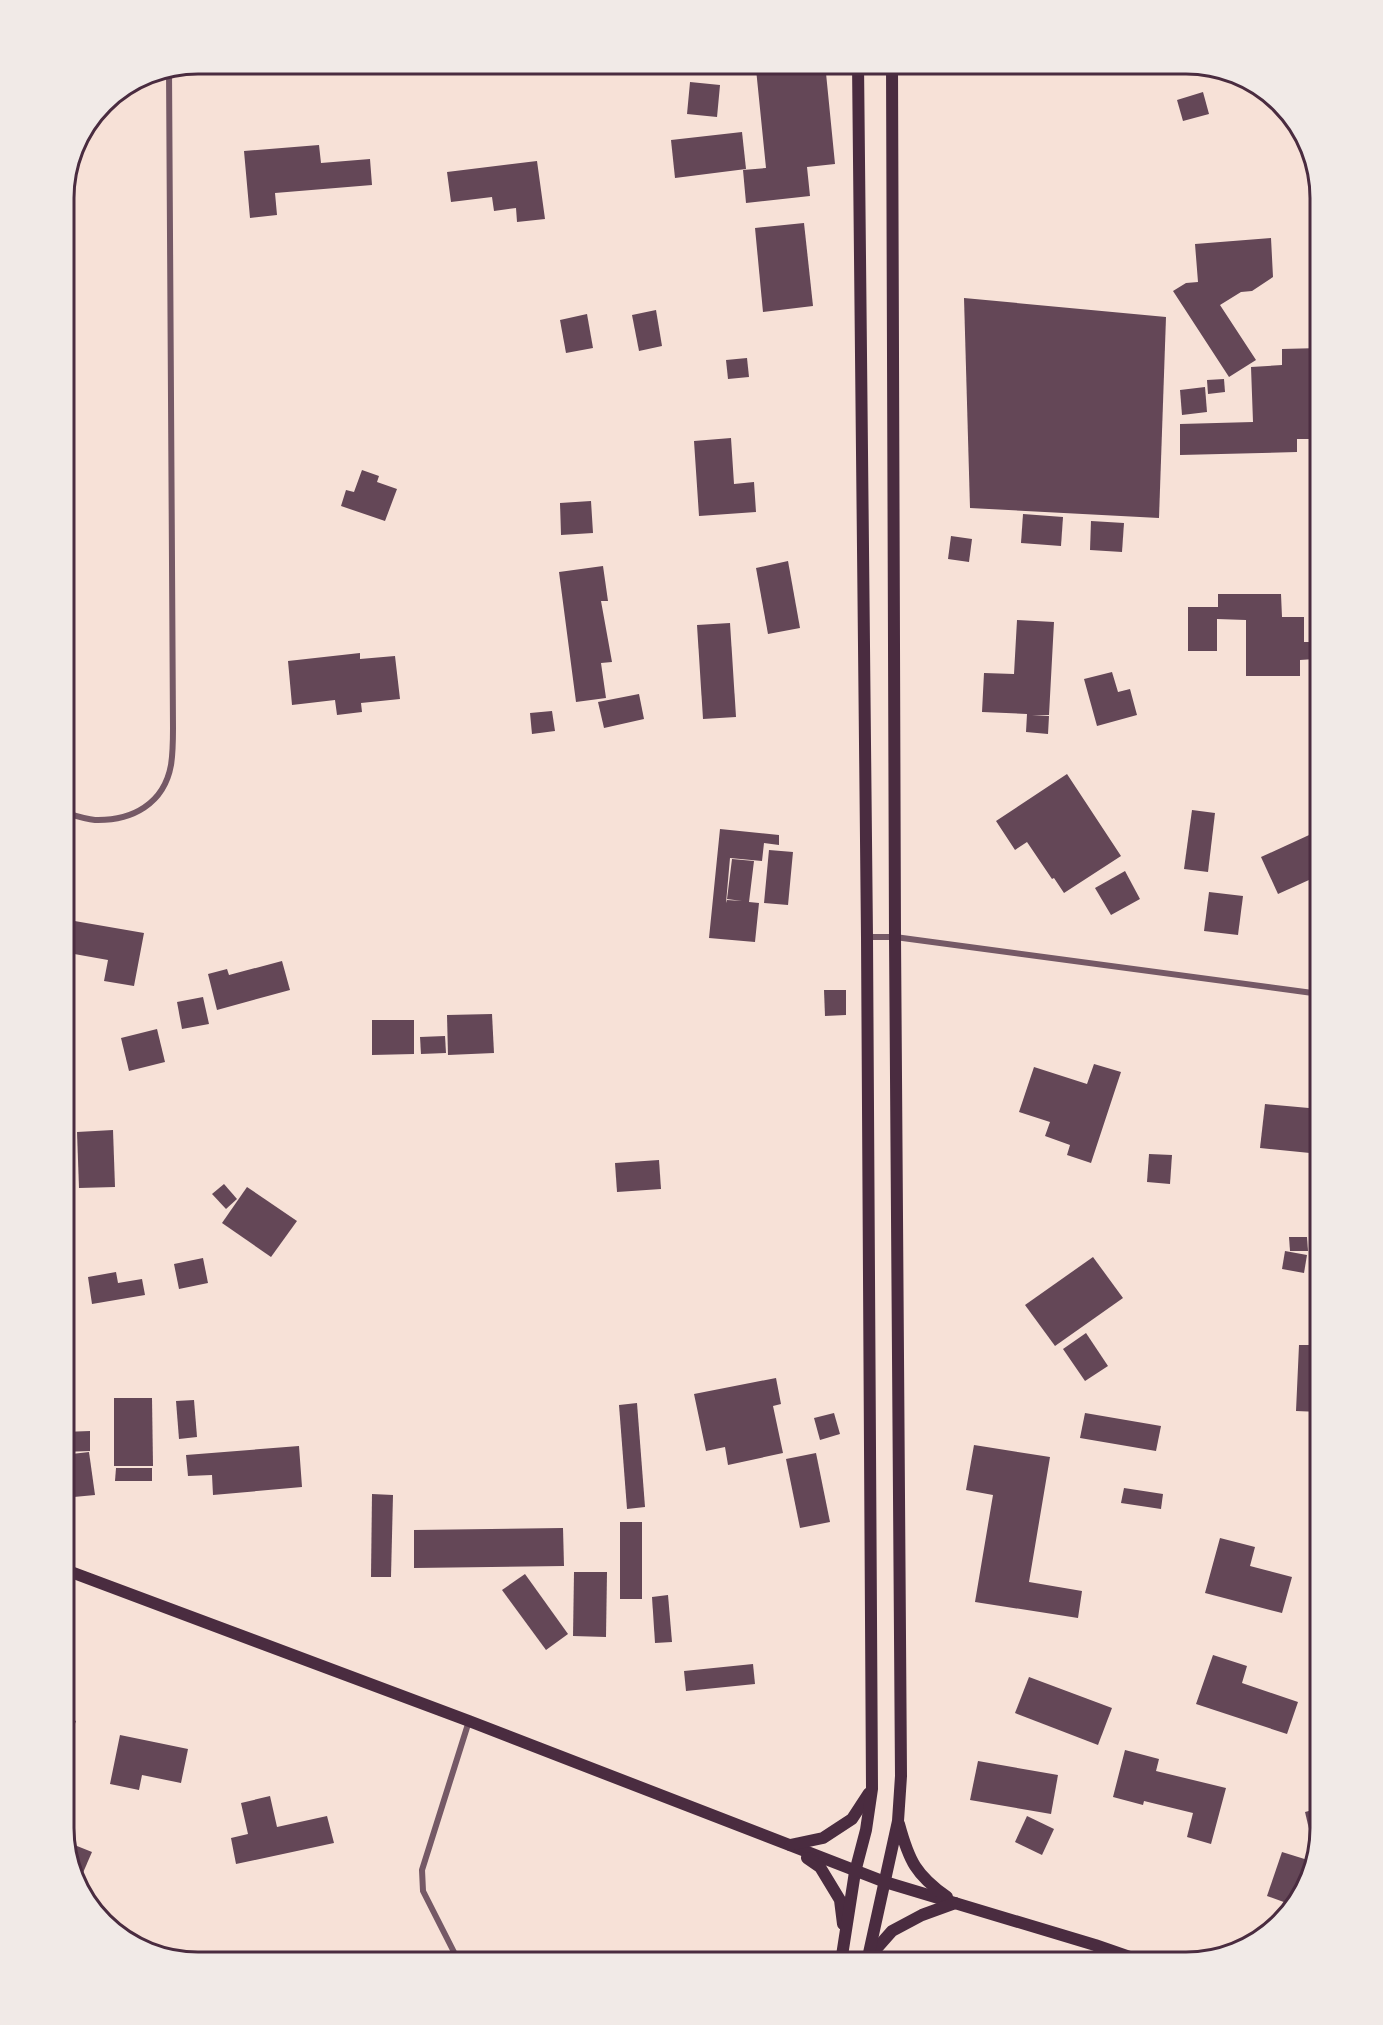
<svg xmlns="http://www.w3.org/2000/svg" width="1383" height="2025" font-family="'DM Sans',sans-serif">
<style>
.building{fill:#644757}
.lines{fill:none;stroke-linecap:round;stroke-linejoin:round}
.minor{stroke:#755966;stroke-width:6}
.secondary{stroke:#4a2c40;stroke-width:12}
.rim{fill:none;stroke:#4a2c40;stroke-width:3}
</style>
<rect width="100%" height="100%" fill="#f7e1d7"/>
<g class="building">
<path d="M 814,63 L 825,63 L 835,164 L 807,167 L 810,196 L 746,203 L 743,170 L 766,168 L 756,69 Z"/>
<path d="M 690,82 L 720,85 L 717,117 L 687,114 Z"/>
<path d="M 1203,92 L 1209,114 L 1183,121 L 1177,100 Z"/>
<path d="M 742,132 L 746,169 L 675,178 L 671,140 Z"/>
<path d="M 319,145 L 321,163 L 370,159 L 372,185 L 275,193 L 277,215 L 250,218 L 244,151 Z"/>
<path d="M 537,161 L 545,219 L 517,222 L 516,208 L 494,211 L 492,197 L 451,202 L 447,172 Z"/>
<path d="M 804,223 L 813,306 L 763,312 L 755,228 Z"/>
<path d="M 1271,238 L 1273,277 L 1252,291 L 1241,292 L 1220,305 L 1256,360 L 1229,377 L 1173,291 L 1186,283 L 1198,282 L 1195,244 Z"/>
<path d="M 964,298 L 1166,317 L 1159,518 L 970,508 Z"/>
<path d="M 656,310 L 662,346 L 639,351 L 632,315 Z"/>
<path d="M 587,314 L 593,348 L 566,353 L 560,320 Z"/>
<path d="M 1320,348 L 1320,439 L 1297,439 L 1297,452 L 1180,455 L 1180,424 L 1253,422 L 1251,367 L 1282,365 L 1282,349 Z"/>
<path d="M 747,358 L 749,377 L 728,379 L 726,360 Z"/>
<path d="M 1224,379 L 1225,392 L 1208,394 L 1207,380 Z"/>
<path d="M 1205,387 L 1207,412 L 1182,415 L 1180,390 Z"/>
<path d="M 731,438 L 734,484 L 754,482 L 756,512 L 699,516 L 694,441 Z"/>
<path d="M 362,470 L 379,476 L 377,482 L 397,489 L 385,521 L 341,506 L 346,490 L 354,492 Z"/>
<path d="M 591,501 L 593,533 L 561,535 L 560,503 Z"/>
<path d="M 1023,514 L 1063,517 L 1061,546 L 1021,543 Z"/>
<path d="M 1091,521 L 1124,523 L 1122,552 L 1090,550 Z"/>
<path d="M 951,536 L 972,539 L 969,562 L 948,559 Z"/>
<path d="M 788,561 L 800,628 L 768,634 L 756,568 Z"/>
<path d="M 603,566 L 608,601 L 601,601 L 612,662 L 601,663 L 606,698 L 576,702 L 559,572 Z"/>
<path d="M 1218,594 L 1281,594 L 1282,617 L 1304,617 L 1304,642 L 1315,642 L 1315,659 L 1300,660 L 1300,676 L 1246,676 L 1246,620 L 1217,619 L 1217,651 L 1188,651 L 1188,607 L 1218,607 Z"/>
<path d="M 1017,620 L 1054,622 L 1049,715 L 1032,715 L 1049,716 L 1048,734 L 1026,732 L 1027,714 L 982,712 L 984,673 L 1014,674 Z"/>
<path d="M 730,623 L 736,717 L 703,719 L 697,625 Z"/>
<path d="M 360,653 L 360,659 L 395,656 L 400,699 L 361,703 L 362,712 L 337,715 L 335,700 L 292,705 L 288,661 Z"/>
<path d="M 1112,672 L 1118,692 L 1130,689 L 1137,715 L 1097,726 L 1084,679 Z"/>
<path d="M 639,694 L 644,719 L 604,728 L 598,702 Z"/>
<path d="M 552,711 L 555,731 L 532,734 L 530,713 Z"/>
<path d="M 1067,774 L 1121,856 L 1064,893 L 1054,878 L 1052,879 L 1027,842 L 1015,850 L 996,821 Z"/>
<path d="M 1192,810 L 1215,813 L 1208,872 L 1184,869 Z"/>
<path d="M 720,829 L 779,835 L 779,845 L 764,843 L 762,861 L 730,858 L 726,903 L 727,900 L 742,901 L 727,899 L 732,859 L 754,861 L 749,902 L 759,903 L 755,942 L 709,938 Z"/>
<path d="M 1320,830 L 1320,875 L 1278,894 L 1261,857 Z"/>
<path d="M 769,850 L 793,852 L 788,905 L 764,903 Z"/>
<path d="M 1125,871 L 1140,899 L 1111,915 L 1095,888 Z"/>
<path d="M 1209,892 L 1243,896 L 1238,935 L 1204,931 Z"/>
<path d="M 63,919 L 144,933 L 134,986 L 104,981 L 108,960 L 63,952 Z"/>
<path d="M 282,961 L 290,990 L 217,1010 L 208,974 L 227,969 L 229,975 Z"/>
<path d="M 824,990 L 846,990 L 846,1015 L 825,1016 Z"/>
<path d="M 203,997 L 209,1024 L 182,1029 L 177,1002 Z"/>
<path d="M 492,1014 L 494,1053 L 448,1055 L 447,1015 Z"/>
<path d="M 372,1020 L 414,1020 L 414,1054 L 372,1055 Z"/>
<path d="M 157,1029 L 165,1062 L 129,1071 L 121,1038 Z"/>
<path d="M 445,1036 L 446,1053 L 421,1054 L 420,1037 Z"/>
<path d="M 1094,1064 L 1121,1072 L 1091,1163 L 1067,1155 L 1070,1145 L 1045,1136 L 1050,1122 L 1019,1112 L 1034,1067 L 1087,1084 Z"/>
<path d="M 1265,1104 L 1320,1109 L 1320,1154 L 1260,1148 Z"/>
<path d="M 113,1130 L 115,1187 L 79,1188 L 77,1132 Z"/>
<path d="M 1149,1154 L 1172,1155 L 1170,1184 L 1147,1182 Z"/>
<path d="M 659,1160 L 661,1189 L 617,1192 L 615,1163 Z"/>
<path d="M 224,1184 L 237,1199 L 226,1209 L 212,1194 Z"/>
<path d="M 247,1187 L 297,1221 L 271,1257 L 222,1223 Z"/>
<path d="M 1289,1237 L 1307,1237 L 1308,1251 L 1290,1251 Z"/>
<path d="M 1285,1251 L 1307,1255 L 1304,1273 L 1282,1269 Z"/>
<path d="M 1093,1257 L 1123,1298 L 1055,1346 L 1025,1305 Z"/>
<path d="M 203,1258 L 208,1283 L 179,1289 L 174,1264 Z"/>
<path d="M 116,1272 L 118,1283 L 142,1279 L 145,1295 L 92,1304 L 88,1277 Z"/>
<path d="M 1086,1333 L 1108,1366 L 1085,1381 L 1063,1349 Z"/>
<path d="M 1299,1345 L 1316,1345 L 1316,1358 L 1320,1358 L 1320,1412 L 1296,1411 Z"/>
<path d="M 776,1378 L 781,1404 L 773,1406 L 783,1453 L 728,1465 L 725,1447 L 706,1451 L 694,1394 Z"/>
<path d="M 114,1398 L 152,1398 L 153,1466 L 114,1466 Z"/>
<path d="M 194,1400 L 197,1437 L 179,1439 L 176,1401 Z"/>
<path d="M 637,1403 L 645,1507 L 627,1509 L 619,1405 Z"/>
<path d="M 834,1413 L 840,1434 L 820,1440 L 814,1418 Z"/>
<path d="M 1085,1413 L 1161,1426 L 1156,1451 L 1080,1438 Z"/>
<path d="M 90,1431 L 90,1451 L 63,1452 L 63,1432 Z"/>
<path d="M 974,1445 L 1050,1457 L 1029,1582 L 1082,1591 L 1078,1618 L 975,1602 L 993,1495 L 966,1490 Z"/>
<path d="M 299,1446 L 302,1487 L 213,1495 L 212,1475 L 188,1476 L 186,1455 Z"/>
<path d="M 89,1452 L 95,1495 L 63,1498 L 63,1455 Z"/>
<path d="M 816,1453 L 830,1522 L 800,1528 L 786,1459 Z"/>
<path d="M 116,1468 L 152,1468 L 152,1481 L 115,1481 Z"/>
<path d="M 1124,1488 L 1163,1494 L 1161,1509 L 1121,1503 Z"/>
<path d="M 372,1494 L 393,1495 L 391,1577 L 371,1577 Z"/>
<rect x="620" y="1522" width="22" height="77"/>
<path d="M 563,1528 L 564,1566 L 414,1568 L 414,1530 Z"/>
<path d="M 1220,1538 L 1255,1547 L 1250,1566 L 1292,1577 L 1282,1613 L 1205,1593 Z"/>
<path d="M 574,1572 L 607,1572 L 606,1637 L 573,1636 Z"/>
<path d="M 525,1574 L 568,1634 L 546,1650 L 502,1590 Z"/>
<path d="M 668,1595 L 672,1642 L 655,1643 L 652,1597 Z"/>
<path d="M 1213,1655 L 1247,1666 L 1242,1683 L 1298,1702 L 1287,1734 L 1196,1704 Z"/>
<path d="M 753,1664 L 755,1684 L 686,1691 L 684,1671 Z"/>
<path d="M 1029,1677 L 1112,1708 L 1098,1745 L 1015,1713 Z"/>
<path d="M 63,1716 L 76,1721 L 65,1751 L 63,1750 Z"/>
<path d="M 120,1735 L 188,1749 L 181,1783 L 142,1775 L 139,1790 L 110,1784 Z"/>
<path d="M 1125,1750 L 1159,1759 L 1156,1771 L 1226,1788 L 1211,1844 L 1187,1837 L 1193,1813 L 1144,1801 L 1143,1805 L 1113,1797 Z"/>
<path d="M 978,1761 L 1058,1775 L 1051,1814 L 970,1800 Z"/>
<path d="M 270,1796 L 277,1827 L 327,1816 L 334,1843 L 236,1864 L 231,1838 L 248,1834 L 241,1803 Z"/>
<path d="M 1320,1808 L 1320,1826 L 1309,1829 L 1305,1812 Z"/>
<path d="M 1027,1816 L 1054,1829 L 1042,1855 L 1015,1842 Z"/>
<path d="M 67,1842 L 92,1852 L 82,1875 L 75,1871 Z"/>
<path d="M 1282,1852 L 1311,1861 L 1302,1895 L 1292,1905 L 1267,1896 Z"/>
<path d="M 122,1925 L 146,1947 L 123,1940 L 116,1932 Z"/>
<path d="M 330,1951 L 333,1962 L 298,1962 L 298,1961 Z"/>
</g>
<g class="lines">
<g class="minor">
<path d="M 63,812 C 73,815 85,819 95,820 C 132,821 164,804 171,765 C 173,753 173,740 173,728 L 169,69"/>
<path d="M 867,937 L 895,937 L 1320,994"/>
<path d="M 459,1962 L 423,1891 L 422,1870 L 469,1721"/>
</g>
<g class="secondary">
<path d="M 63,1569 L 469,1721 L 885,1882 L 1095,1945 L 1144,1962"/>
<path d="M 899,1824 C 909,1861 916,1875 947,1897"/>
<path d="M 790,1845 L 823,1838 L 852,1819 L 869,1793"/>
<path d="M 807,1858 L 820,1867 L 840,1900 L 843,1924"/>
<path d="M 869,1957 L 892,1931 L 922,1915 L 955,1903"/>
<path d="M 841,1962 L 855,1872 L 866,1830 L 872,1789 L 867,937 L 858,63"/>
<path d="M 867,1962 L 898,1821 L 901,1776 L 895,937 L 892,63"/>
</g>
</g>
<path d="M0 0H1383V2025H0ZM198 74H1186A124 124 0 0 1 1310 198V1828A124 124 0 0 1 1186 1952H198A124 124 0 0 1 74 1828V198A124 124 0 0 1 198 74Z" fill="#f1eae7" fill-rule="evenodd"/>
<path class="rim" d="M198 74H1186A124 124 0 0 1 1310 198V1828A124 124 0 0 1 1186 1952H198A124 124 0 0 1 74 1828V198A124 124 0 0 1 198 74Z"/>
</svg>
